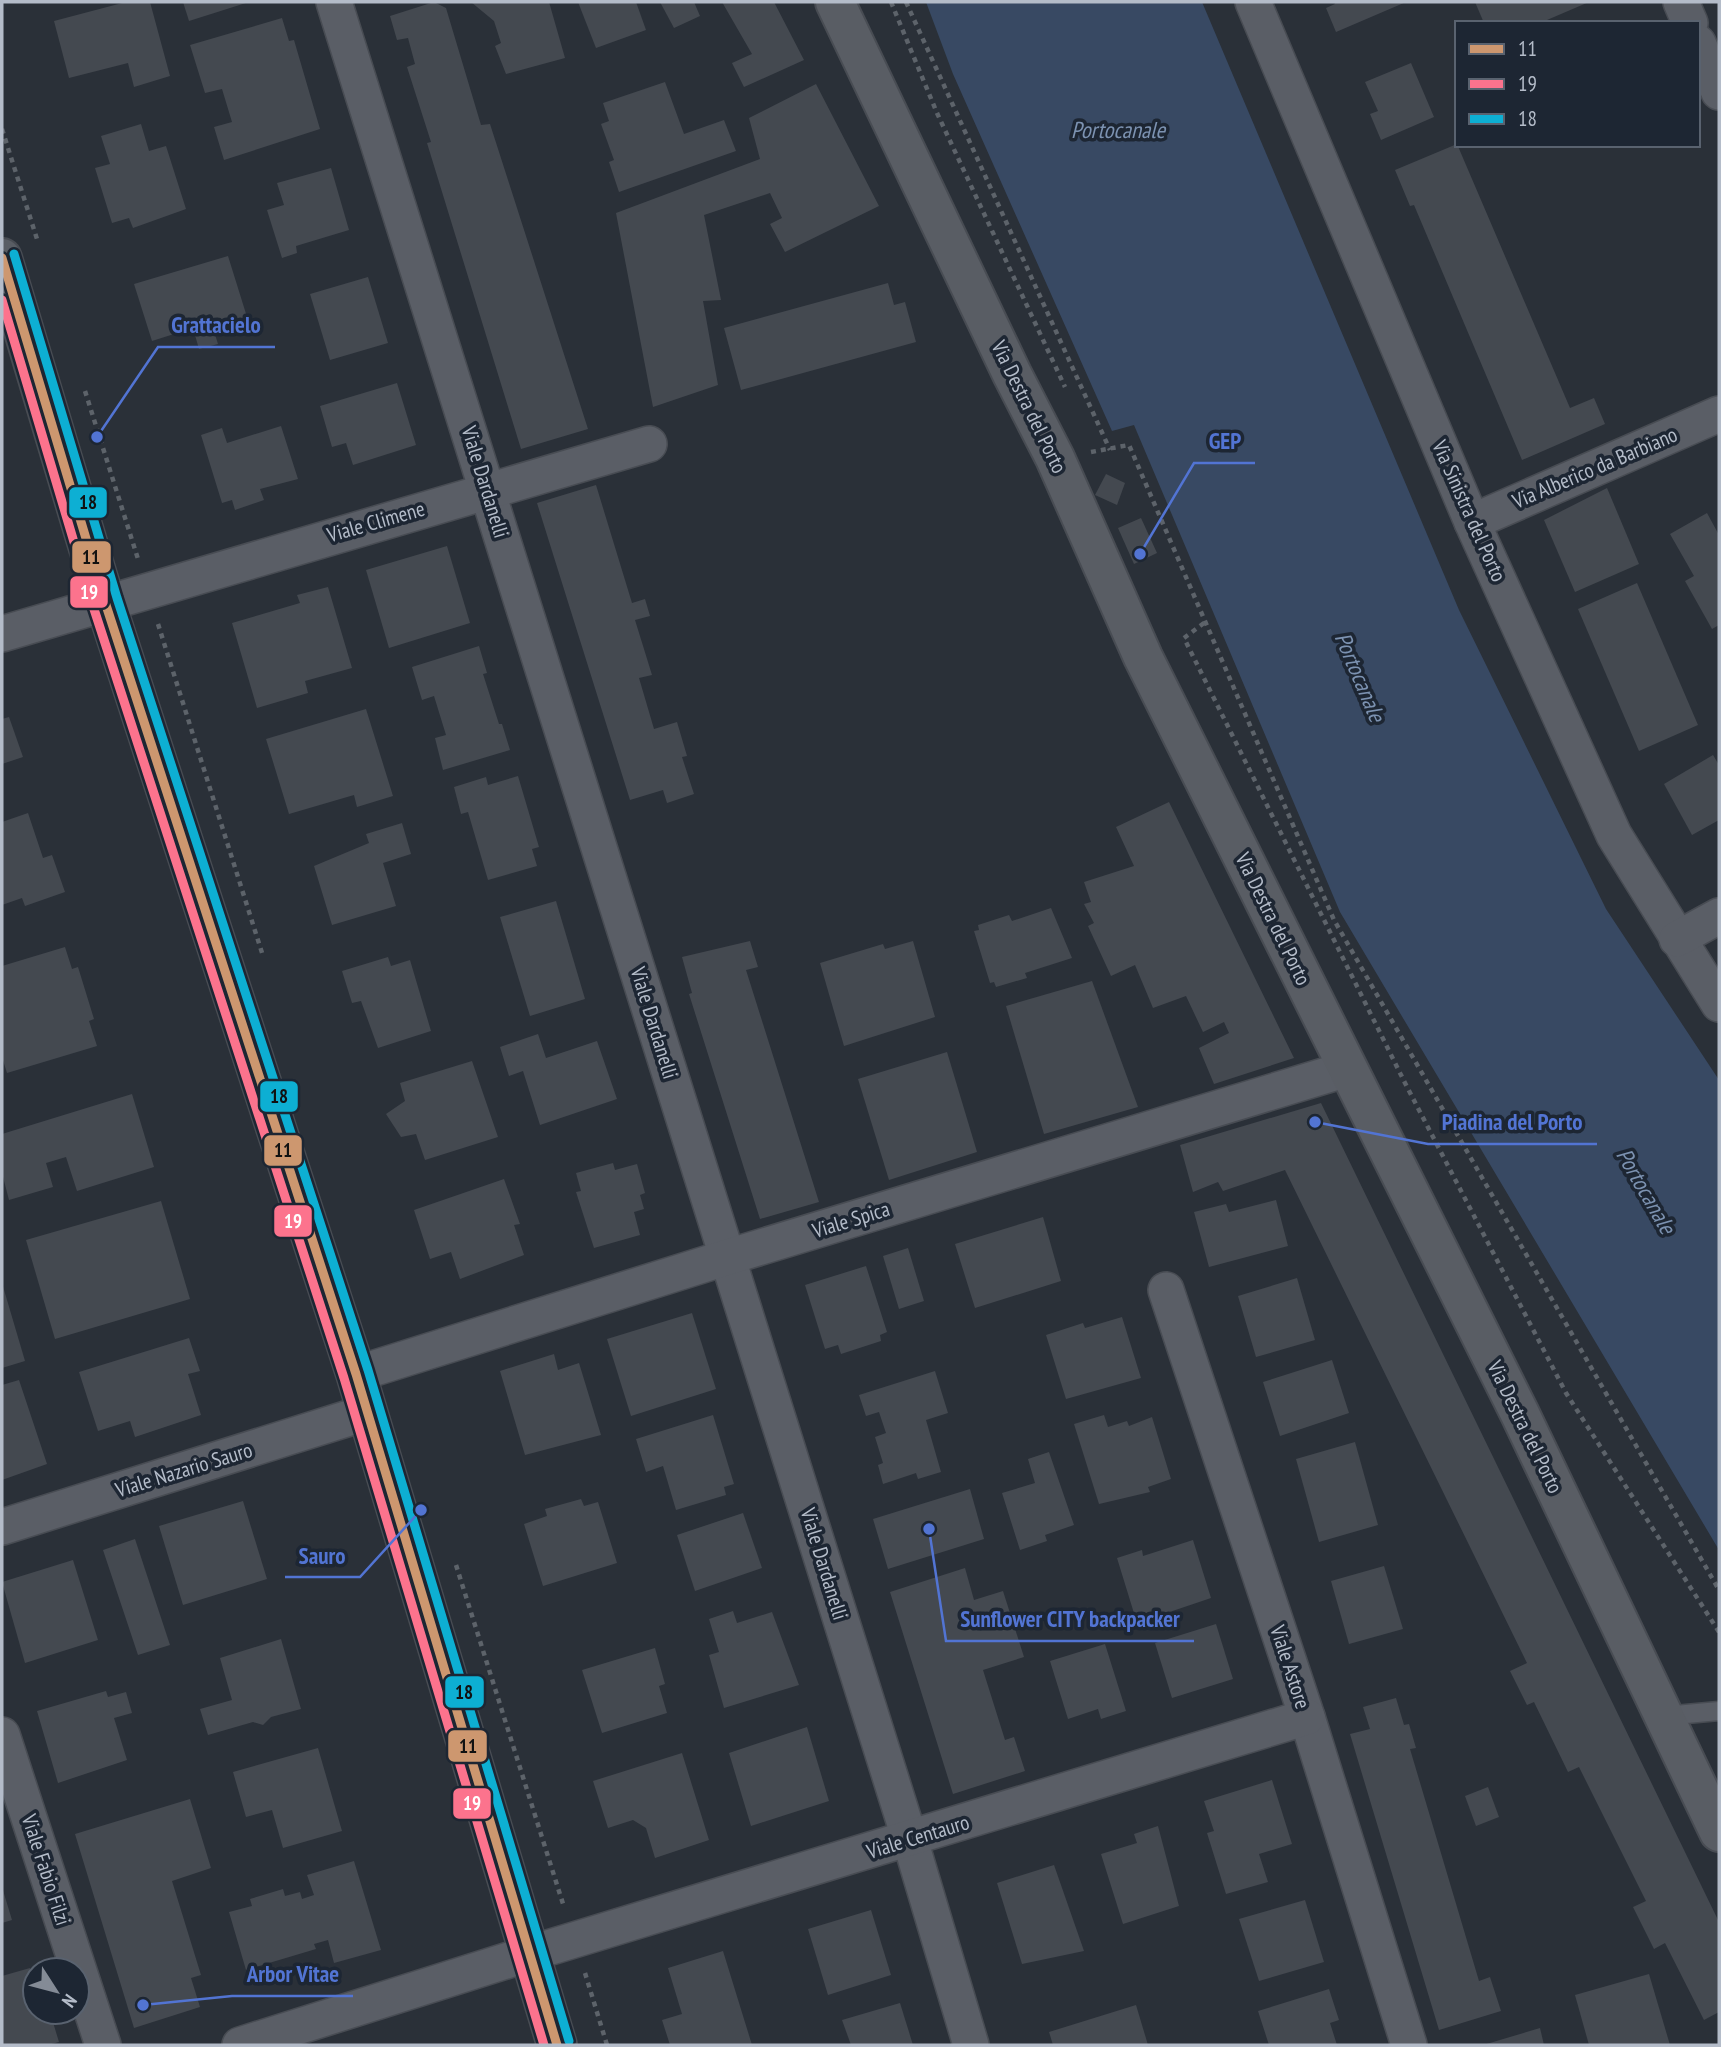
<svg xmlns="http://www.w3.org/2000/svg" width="1721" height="2047" font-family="'PT Sans Narrow',sans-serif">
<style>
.water{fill:#384963}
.building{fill:#444950}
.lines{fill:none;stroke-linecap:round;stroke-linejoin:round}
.lane-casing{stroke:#484c53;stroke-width:21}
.street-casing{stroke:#484c53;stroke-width:38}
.secondary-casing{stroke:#484c53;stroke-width:42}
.path{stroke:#5d636a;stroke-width:4.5;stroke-dasharray:5 5;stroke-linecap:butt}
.lane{stroke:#5a5e66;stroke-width:18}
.street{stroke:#5a5e66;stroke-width:35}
.secondary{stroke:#595d64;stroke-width:38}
.bus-1-casing{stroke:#1d2633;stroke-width:14}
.bus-2-casing{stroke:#1d2633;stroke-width:14}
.bus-3-casing{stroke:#1d2633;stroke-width:14}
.bus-1{stroke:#cd976f;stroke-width:9}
.bus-2{stroke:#fc738d;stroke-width:9}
.bus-3{stroke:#0dafd3;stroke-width:9}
.labels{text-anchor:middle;stroke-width:7;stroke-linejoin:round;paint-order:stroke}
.street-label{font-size:21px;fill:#b4bcc9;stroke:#1d2633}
.water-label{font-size:23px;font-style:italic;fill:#7c92b1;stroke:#1d2633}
.leader{fill:none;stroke:#5274d3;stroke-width:2.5}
.callout-dot{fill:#5274d3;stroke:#1d2633;stroke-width:2.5}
.callout-label{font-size:23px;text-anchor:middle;font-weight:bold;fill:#5274d3;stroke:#1d2633;stroke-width:7;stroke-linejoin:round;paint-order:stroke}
.line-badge{stroke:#1d2633;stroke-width:2.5}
.badge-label{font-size:19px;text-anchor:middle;font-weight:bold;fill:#fff}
.pale-badge-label{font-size:19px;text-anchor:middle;font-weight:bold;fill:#111}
</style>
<rect width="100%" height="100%" fill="#2a3038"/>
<path class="water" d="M 926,2 L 1202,2 L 1459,610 L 1606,909 L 1719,1080 L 1719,1550 L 1340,912 L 1134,425 L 1112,431 L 953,74 Z"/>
<g class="building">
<path d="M 126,2 L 150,2 L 170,76 L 134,87 L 128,63 L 69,78 L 54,21 Z"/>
<path d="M 183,2 L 249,2 L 189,21 Z"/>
<path d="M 434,2 L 446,8 L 481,125 L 490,124 L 588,429 L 521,449 L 427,143 L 431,142 L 407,67 L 415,64 L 408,38 L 397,40 L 390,16 Z"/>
<path d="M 471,2 L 549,2 L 565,58 L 506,74 L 495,46 L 501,43 L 494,21 Z"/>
<path d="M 578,2 L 636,2 L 646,30 L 596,48 Z"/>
<path d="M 660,2 L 694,2 L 700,16 L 674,28 Z"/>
<path d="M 722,2 L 774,2 L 804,60 L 744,87 L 732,63 L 752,54 Z"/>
<path d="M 1334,2 L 1406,2 L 1336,32 L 1326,8 L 1335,4 Z"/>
<path d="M 1475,2 L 1589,2 L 1540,23 L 1484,23 Z"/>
<path d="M 282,18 L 289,41 L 294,40 L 320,129 L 224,160 L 214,127 L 232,122 L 222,89 L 205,93 L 190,45 Z"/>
<path d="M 1411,63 L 1434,117 L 1381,140 L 1370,114 L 1378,111 L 1365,82 Z"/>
<path d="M 665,82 L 684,134 L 724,120 L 736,151 L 619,192 L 609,162 L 614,160 L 601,124 L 609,121 L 603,103 Z"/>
<path d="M 816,84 L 879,206 L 785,252 L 770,224 L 782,218 L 770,193 L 704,215 L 721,300 L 703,301 L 718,385 L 653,407 L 616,213 L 760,159 L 749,118 Z"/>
<path d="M 141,124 L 149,151 L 166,146 L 186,209 L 133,228 L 129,218 L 112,223 L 95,168 L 110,164 L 101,136 Z"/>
<path d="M 1457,144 L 1570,408 L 1594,398 L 1605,424 L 1522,460 L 1414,205 L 1410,206 L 1395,170 Z"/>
<path d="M 331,168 L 349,230 L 296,246 L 297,253 L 282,258 L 267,210 L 284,205 L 277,183 Z"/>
<path d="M 228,256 L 247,317 L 213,328 L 218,344 L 199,349 L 193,328 L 152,341 L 134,284 Z"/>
<path d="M 368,277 L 388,343 L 330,360 L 310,294 Z"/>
<path d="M 888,283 L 894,305 L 905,302 L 916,342 L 741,390 L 724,328 Z"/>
<path d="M 397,383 L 416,445 L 353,465 L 346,443 L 332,447 L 320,406 Z"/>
<path d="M 281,426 L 298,479 L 260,489 L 264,500 L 235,510 L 232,500 L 222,503 L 201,435 L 222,428 L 227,443 Z"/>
<path d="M 1106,474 L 1125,483 L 1117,505 L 1095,495 Z"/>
<path d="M 596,485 L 632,603 L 645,599 L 650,616 L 635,620 L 652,675 L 639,678 L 654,729 L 677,722 L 687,756 L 682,757 L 694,794 L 667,803 L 663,790 L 630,800 L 537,503 Z"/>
<path d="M 1607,488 L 1639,564 L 1575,592 L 1544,520 Z"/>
<path d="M 1707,513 L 1719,535 L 1719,625 L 1712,629 L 1685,581 L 1694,576 L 1670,534 Z"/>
<path d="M 1141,518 L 1157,553 L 1134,564 L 1118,528 Z"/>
<path d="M 447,546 L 470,623 L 389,648 L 366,570 Z"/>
<path d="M 1637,583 L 1698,725 L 1639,751 L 1578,609 Z"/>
<path d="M 328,587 L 352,668 L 305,681 L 308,693 L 257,708 L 232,623 L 300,603 L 297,595 Z"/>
<path d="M 479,646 L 487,673 L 483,674 L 499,724 L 502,724 L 510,750 L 443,770 L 435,738 L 446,735 L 434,696 L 422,700 L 412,667 Z"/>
<path d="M 366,709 L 393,796 L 357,807 L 354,795 L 289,814 L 266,739 Z"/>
<path d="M 9,717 L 23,757 L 2,764 L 2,719 Z"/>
<path d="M 1713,755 L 1719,765 L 1719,820 L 1692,835 L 1664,784 Z"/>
<path d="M 518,776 L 539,847 L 532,849 L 537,866 L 488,880 L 468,812 L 461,814 L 454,787 L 486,777 L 488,785 Z"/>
<path d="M 1169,802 L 1294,1058 L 1214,1084 L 1199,1048 L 1229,1033 L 1224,1022 L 1203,1032 L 1186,996 L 1153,1008 L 1135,965 L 1111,976 L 1088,926 L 1094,923 L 1084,904 L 1091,902 L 1084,882 L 1134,866 L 1116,827 Z"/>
<path d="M 28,813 L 43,858 L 52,855 L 65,892 L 25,906 L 22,898 L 2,905 L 2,822 Z"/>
<path d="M 402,823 L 411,854 L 383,863 L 396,906 L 332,925 L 314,866 L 369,843 L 366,834 Z"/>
<path d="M 556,901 L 585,999 L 530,1016 L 500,917 Z"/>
<path d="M 1051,908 L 1072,958 L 1025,973 L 1027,978 L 996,987 L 994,982 L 990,983 L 974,931 L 979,930 L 978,925 L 1009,915 L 1012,921 Z"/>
<path d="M 750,941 L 758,967 L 746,970 L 819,1202 L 760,1219 L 689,994 L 692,993 L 682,957 Z"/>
<path d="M 913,941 L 935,1017 L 844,1046 L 820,963 L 883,944 L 885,949 Z"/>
<path d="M 65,947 L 72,969 L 78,967 L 94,1019 L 89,1021 L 97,1046 L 7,1073 L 2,1057 L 2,966 Z"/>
<path d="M 388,957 L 391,966 L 410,960 L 431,1031 L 378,1048 L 361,1001 L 352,1003 L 342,971 Z"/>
<path d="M 1092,981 L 1138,1107 L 1044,1134 L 1006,1006 Z"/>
<path d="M 538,1034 L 546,1058 L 597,1041 L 617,1099 L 540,1125 L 523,1071 L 509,1076 L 500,1047 Z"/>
<path d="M 947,1052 L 977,1152 L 889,1180 L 858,1079 Z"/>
<path d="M 472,1061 L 498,1137 L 425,1160 L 416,1134 L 401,1137 L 386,1114 L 405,1101 L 400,1083 Z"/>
<path d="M 132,1094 L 154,1167 L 77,1191 L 66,1157 L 46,1163 L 53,1187 L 9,1200 L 2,1173 L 2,1134 Z"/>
<path d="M 1321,1103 L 1719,1922 L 1719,2012 L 1704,2020 L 1665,1943 L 1654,1949 L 1633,1907 L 1646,1901 L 1579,1767 L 1568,1772 L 1534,1702 L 1527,1705 L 1510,1671 L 1527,1663 L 1285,1170 L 1223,1191 L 1218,1182 L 1193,1192 L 1180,1145 Z"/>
<path d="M 613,1163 L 615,1170 L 637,1164 L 645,1193 L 640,1195 L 644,1209 L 634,1212 L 640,1235 L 594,1248 L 576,1192 L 581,1191 L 576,1173 Z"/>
<path d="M 504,1179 L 520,1224 L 514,1225 L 524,1255 L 460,1279 L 451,1252 L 430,1259 L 414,1210 Z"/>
<path d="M 1276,1200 L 1288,1246 L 1209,1267 L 1194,1212 L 1226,1204 L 1229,1212 Z"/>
<path d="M 161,1201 L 190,1299 L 55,1339 L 26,1240 Z"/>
<path d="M 1043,1217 L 1061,1281 L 975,1308 L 955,1244 Z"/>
<path d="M 908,1248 L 924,1301 L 899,1309 L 883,1256 Z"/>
<path d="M 866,1266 L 887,1332 L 880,1335 L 881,1341 L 841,1354 L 838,1345 L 825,1349 L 805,1285 Z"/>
<path d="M 1297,1278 L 1315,1340 L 1256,1357 L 1238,1296 Z"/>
<path d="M 2,1283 L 25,1361 L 2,1368 Z"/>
<path d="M 692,1313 L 716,1389 L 631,1416 L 607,1339 Z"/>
<path d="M 1122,1317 L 1141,1378 L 1066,1399 L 1046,1335 L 1083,1323 L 1085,1328 Z"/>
<path d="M 189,1338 L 200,1371 L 188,1374 L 201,1415 L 135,1437 L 130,1421 L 98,1431 L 79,1372 Z"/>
<path d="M 554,1354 L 558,1370 L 579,1363 L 601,1435 L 525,1455 L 500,1371 Z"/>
<path d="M 1332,1360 L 1349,1413 L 1280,1436 L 1263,1382 Z"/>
<path d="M 935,1371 L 948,1413 L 926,1420 L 941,1472 L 918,1479 L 916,1473 L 883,1484 L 878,1465 L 883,1463 L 875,1437 L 886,1433 L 879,1412 L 866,1416 L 859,1395 Z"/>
<path d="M 19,1380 L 47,1464 L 2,1480 L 2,1385 Z"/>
<path d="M 713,1415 L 734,1484 L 724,1487 L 726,1495 L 676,1510 L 663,1466 L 646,1472 L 636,1439 Z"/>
<path d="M 1104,1415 L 1108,1427 L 1127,1421 L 1129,1426 L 1152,1417 L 1171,1479 L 1148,1487 L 1150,1492 L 1099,1504 L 1074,1424 Z"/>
<path d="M 1355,1442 L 1378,1525 L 1319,1542 L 1296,1459 Z"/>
<path d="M 1049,1452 L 1074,1525 L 1045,1535 L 1047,1541 L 1020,1550 L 1002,1493 L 1035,1483 L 1028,1459 Z"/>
<path d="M 970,1489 L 984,1539 L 888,1569 L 873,1519 Z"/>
<path d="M 581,1499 L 584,1506 L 598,1502 L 617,1563 L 543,1586 L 524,1524 L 547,1516 L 545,1509 Z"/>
<path d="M 243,1501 L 267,1579 L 183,1605 L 159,1526 Z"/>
<path d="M 743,1513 L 762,1568 L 695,1591 L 677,1535 Z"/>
<path d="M 135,1539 L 170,1645 L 138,1655 L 103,1550 Z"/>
<path d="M 1193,1540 L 1211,1598 L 1137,1623 L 1117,1558 L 1142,1550 L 1143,1556 Z"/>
<path d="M 73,1560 L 98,1640 L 25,1663 L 2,1582 Z"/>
<path d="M 1384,1566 L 1403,1629 L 1349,1644 L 1331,1581 Z"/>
<path d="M 965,1568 L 974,1600 L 1003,1591 L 1024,1657 L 983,1670 L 1005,1740 L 1014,1737 L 1025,1771 L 953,1794 L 890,1592 Z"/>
<path d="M 733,1611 L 737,1623 L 772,1612 L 799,1685 L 724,1708 L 709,1655 L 719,1652 L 709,1619 Z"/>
<path d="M 1216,1624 L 1233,1679 L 1172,1698 L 1155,1643 Z"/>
<path d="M 281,1639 L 301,1709 L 271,1717 L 263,1725 L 253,1722 L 208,1735 L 200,1709 L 232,1700 L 220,1658 Z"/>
<path d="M 1105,1644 L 1126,1711 L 1101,1719 L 1098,1709 L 1068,1719 L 1050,1661 Z"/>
<path d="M 655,1648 L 665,1684 L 659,1686 L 667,1713 L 602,1733 L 582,1670 Z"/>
<path d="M 106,1691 L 108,1697 L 126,1692 L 132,1713 L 114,1718 L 127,1760 L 58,1783 L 37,1711 Z"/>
<path d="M 1396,1698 L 1404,1725 L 1409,1724 L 1416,1748 L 1410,1749 L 1479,1981 L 1490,1977 L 1501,2011 L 1439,2030 L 1350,1734 L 1370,1729 L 1363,1707 Z"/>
<path d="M 807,1727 L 829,1801 L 751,1826 L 729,1753 Z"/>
<path d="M 318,1748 L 342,1831 L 283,1848 L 272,1810 L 246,1817 L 233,1772 Z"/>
<path d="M 682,1753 L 709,1840 L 655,1858 L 646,1828 L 633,1820 L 608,1828 L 593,1781 Z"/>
<path d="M 1272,1780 L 1292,1844 L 1259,1854 L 1268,1882 L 1226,1894 L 1207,1833 L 1214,1831 L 1204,1801 Z"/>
<path d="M 1488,1787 L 1499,1817 L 1476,1826 L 1465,1796 Z"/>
<path d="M 190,1799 L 211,1868 L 172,1881 L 201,1975 L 191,1978 L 200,2007 L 134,2028 L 75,1834 Z"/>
<path d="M 1158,1826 L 1179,1906 L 1123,1924 L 1101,1854 L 1137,1843 L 1134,1834 Z"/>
<path d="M 354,1861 L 381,1950 L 334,1963 L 328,1940 L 314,1944 L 316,1949 L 246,1970 L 229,1912 L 252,1906 L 250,1899 L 283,1889 L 285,1896 L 300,1892 L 302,1899 L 314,1895 L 307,1875 Z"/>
<path d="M 1054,1865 L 1084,1951 L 1022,1964 L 997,1883 Z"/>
<path d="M 2,1887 L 12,1920 L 2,1923 Z"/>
<path d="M 1305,1900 L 1324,1962 L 1259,1981 L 1239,1919 Z"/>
<path d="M 871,1910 L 891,1975 L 828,1995 L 808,1929 Z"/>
<path d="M 723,1951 L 752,2045 L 670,2045 L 662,2020 L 682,2014 L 668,1968 Z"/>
<path d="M 30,1968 L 35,1986 L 35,2012 L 42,2012 L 45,2021 L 52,2019 L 59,2042 L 48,2045 L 2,2045 L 2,1976 Z"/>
<path d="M 1649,1974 L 1670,2045 L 1589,2045 L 1575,1995 Z"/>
<path d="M 1329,1989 L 1339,2020 L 1330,2023 L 1337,2045 L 1269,2045 L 1258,2011 Z"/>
<path d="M 900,2003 L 913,2045 L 851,2045 L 842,2020 Z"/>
<path d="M 1136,2005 L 1148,2045 L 1053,2045 L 1049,2032 Z"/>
<path d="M 1540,2028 L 1544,2045 L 1483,2045 Z"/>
</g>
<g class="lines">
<defs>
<path id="lane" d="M 1664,1716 L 1719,1711"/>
<g id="street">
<path d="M 334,2 L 910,1840 L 971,2045"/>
<path d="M 1253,2 L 1472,522 L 1614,835 L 1719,1004"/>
<path d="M 1681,2 L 1690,23"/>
<path d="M 1698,43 L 1719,92"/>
<path d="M 1472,522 L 1719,414"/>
<path d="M 2,634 L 649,444"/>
<path d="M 1677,939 L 1719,916"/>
<path d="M 1166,1290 L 1307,1717 L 1409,2045"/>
<path d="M 356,1374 L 728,1257 L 1347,1069"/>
<path d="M 2,1527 L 365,1413"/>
<path d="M 2,1735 L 103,2045"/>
<path d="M 240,2045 L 528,1954 L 1307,1717"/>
</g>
<g id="secondary">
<path d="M 835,2 L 1012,374 L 1055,458 L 1143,657 L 1520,1414 L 1719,1832"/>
<path d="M 2,258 L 105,602 L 356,1374 L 557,2045"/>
</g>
</defs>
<use href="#lane" class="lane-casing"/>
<use href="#street" class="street-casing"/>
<use href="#secondary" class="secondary-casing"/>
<g class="path">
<path d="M 891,2 L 937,113 L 1065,387"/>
<path d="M 906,2 L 1110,450"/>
<path d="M 2,129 L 37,239"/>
<path d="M 85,391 L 138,559"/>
<path d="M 1091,452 L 1129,445 L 1334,920 L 1719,1590"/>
<path d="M 1204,623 L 1184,638 L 1405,1083 L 1566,1393 L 1719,1632"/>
<path d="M 158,624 L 263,956"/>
<path d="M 456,1565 L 564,1907"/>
<path d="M 585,1973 L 607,2045"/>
</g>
<use href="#lane" class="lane"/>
<use href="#street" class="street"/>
<use href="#secondary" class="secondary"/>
<defs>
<path id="bus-1" d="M 2,258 L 105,602 L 356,1374 L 557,2045"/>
<path id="bus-2" d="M 2,300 L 93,606 L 344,1378 L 544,2045"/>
<path id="bus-3" d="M 14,254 L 117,598 L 368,1370 L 569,2041"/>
</defs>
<use href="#bus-1" class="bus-1-casing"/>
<use href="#bus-2" class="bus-2-casing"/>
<use href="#bus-3" class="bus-3-casing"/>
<use href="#bus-1" class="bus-1"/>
<use href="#bus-2" class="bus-2"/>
<use href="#bus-3" class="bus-3"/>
</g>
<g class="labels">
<g class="street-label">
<text transform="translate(1029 407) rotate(64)" y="7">Via Destra del Porto</text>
<text transform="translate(1595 468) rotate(-23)" y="7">Via Alberico da Barbiano</text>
<text transform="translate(485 482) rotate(73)" y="7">Viale Dardanelli</text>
<text transform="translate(1469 511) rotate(66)" y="7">Via Sinistra del Porto</text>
<text transform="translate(376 522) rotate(-16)" y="7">Viale Climene</text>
<text transform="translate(1273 919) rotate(64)" y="7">Via Destra del Porto</text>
<text transform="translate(654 1023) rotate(73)" y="7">Viale Dardanelli</text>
<text transform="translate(851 1220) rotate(-17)" y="7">Viale Spica</text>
<text transform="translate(1525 1427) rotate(64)" y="7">Via Destra del Porto</text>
<text transform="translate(184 1470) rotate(-17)" y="7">Viale Nazario Sauro</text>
<text transform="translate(824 1564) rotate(73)" y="7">Viale Dardanelli</text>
<text transform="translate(1290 1667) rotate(72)" y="7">Viale Astore</text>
<text transform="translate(918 1837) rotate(-17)" y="7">Viale Centauro</text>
<text transform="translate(46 1870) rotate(72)" y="7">Viale Fabio Filzi</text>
</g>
<g class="water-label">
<text x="1118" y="138">Portocanale</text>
<text transform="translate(1360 677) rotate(67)" y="8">Portocanale</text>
<text transform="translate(1646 1191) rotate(60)" y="8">Portocanale</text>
</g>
</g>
<path class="leader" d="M97 437L158 347H275M1140 554L1194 463H1255M1315 1122L1428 1144H1597M421 1510L360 1577H285M929 1529L946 1641H1194M143 2005L232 1996H353"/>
<g class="callout-dot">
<circle cx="97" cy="437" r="7"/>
<circle cx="1140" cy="554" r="7"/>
<circle cx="1315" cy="1122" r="7"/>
<circle cx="421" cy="1510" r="7"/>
<circle cx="929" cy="1529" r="7"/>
<circle cx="143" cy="2005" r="7"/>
</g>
<g class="callout-label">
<text x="216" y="333">Grattacielo</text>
<text x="1225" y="449">GEP</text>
<text x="1512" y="1130">Piadina del Porto</text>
<text x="322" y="1564">Sauro</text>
<text x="1070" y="1627">Sunflower CITY backpacker</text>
<text x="293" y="1982">Arbor Vitae</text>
</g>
<g class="line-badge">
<rect x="68" y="486" width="40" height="33" rx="7" fill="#0dafd3"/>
<rect x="71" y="540" width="41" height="34" rx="7" fill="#cd976f"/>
<rect x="69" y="575" width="40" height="34" rx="7" fill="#fc738d"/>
<rect x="259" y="1080" width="40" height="33" rx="7" fill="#0dafd3"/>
<rect x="263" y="1134" width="40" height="33" rx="7" fill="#cd976f"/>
<rect x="273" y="1204" width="40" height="34" rx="7" fill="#fc738d"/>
<rect x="444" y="1675" width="41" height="34" rx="7" fill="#0dafd3"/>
<rect x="447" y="1729" width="41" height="34" rx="7" fill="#cd976f"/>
<rect x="452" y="1787" width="40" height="33" rx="7" fill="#fc738d"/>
</g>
<g class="badge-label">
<text x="89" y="599">19</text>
<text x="293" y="1228">19</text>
<text x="472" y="1810">19</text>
</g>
<g class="pale-badge-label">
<text x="88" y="509">18</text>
<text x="91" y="564">11</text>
<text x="279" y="1103">18</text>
<text x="283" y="1157">11</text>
<text x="464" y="1699">18</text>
<text x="468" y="1753">11</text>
</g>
<rect width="1721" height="2047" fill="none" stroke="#b4bcc9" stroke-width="7"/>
<rect x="1455" y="21" width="245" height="126" fill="#1d2633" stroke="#59626f" stroke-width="2"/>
<rect x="1469" y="44" width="35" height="10" fill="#cd976f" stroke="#59626f" stroke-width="2"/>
<text x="1518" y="56" font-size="21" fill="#b4bcc9">11</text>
<rect x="1469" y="79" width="35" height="10" fill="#fc738d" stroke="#59626f" stroke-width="2"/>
<text x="1518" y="91" font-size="21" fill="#b4bcc9">19</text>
<rect x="1469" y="114" width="35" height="10" fill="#0dafd3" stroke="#59626f" stroke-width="2"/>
<text x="1518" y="126" font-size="21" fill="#b4bcc9">18</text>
<g transform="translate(56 1991) rotate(126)"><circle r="33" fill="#1d2633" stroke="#59626f" stroke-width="2"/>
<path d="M0-5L12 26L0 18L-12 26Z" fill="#848b96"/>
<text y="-10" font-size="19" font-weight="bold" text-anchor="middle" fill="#b4bcc9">N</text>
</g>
</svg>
